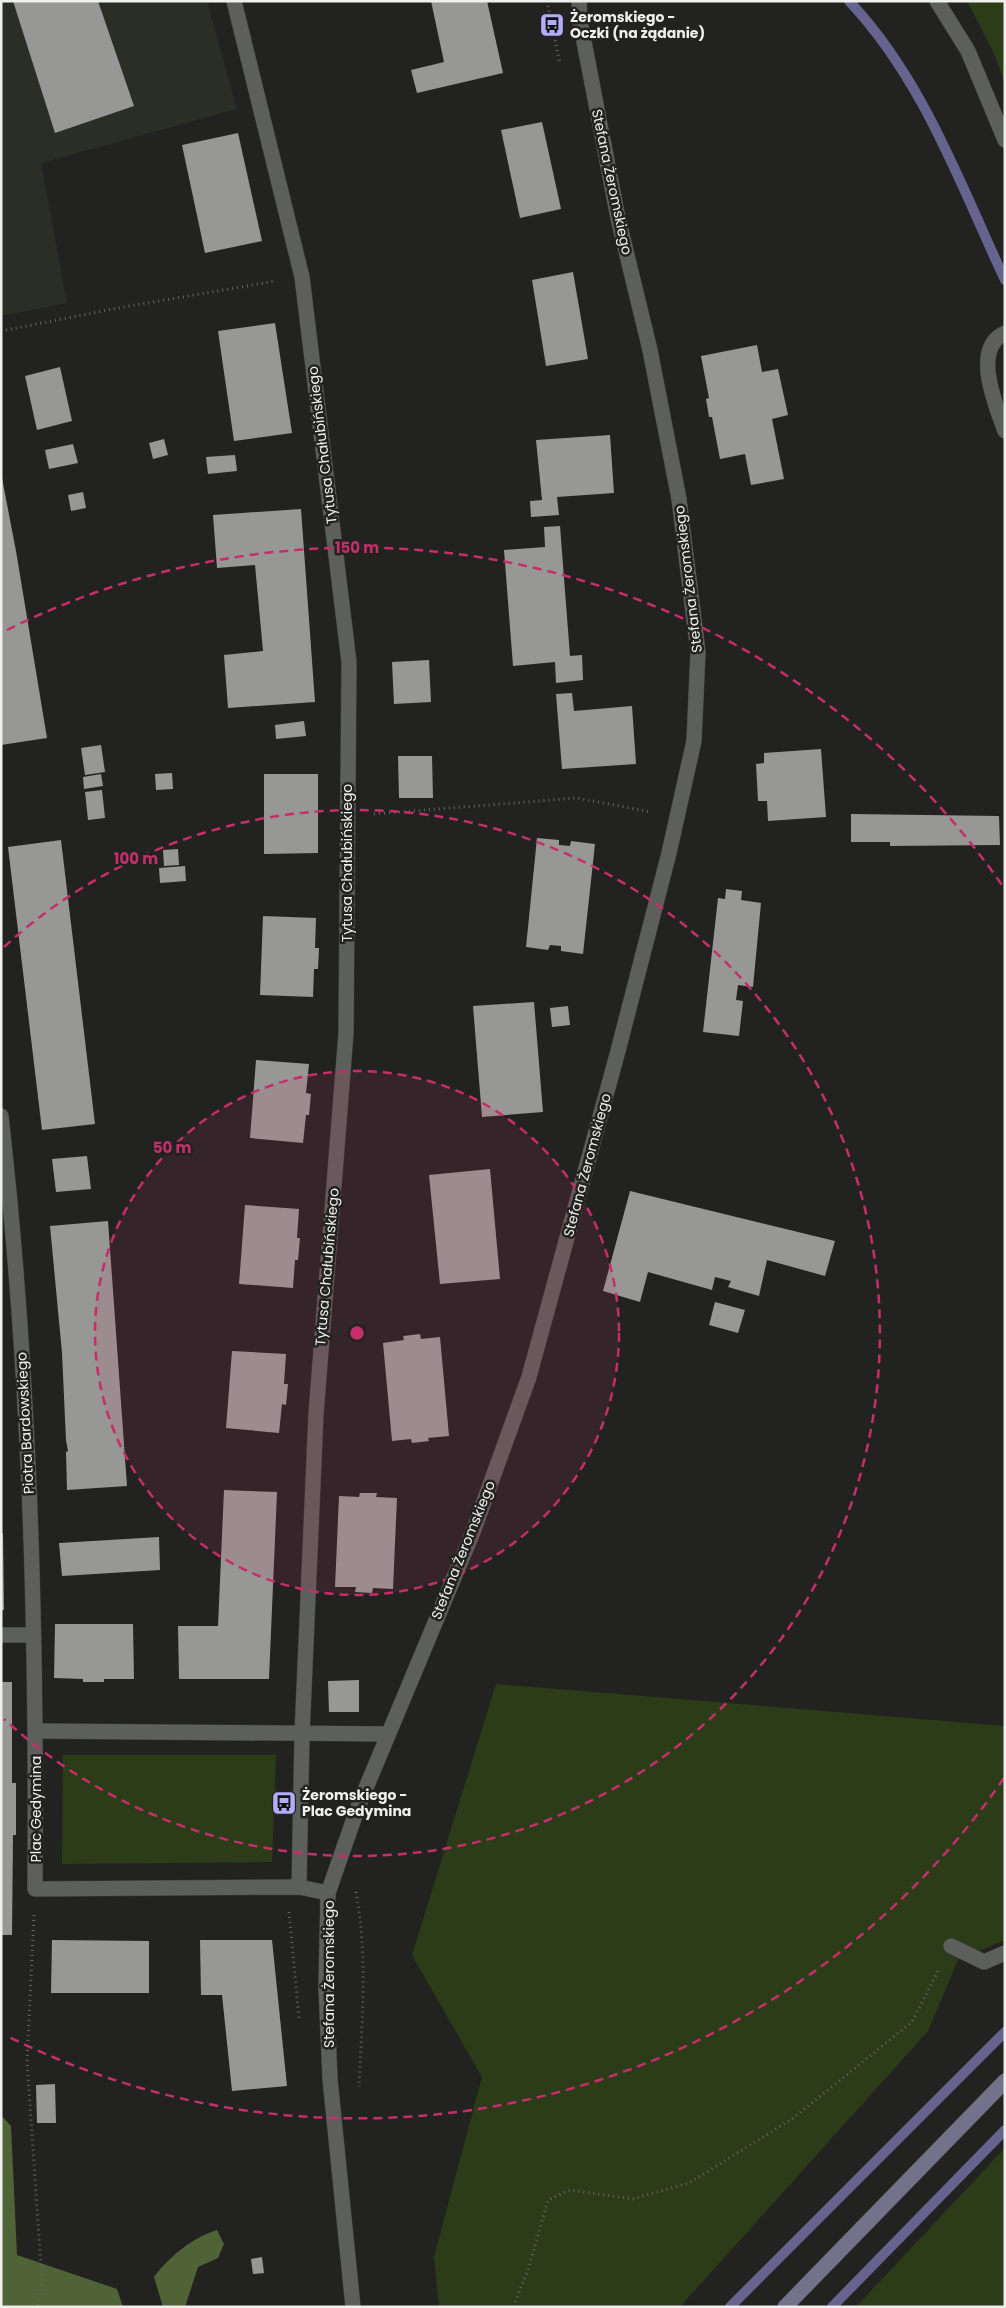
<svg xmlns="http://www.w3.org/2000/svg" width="1006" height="2308" font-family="Poppins,sans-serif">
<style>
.built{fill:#2a2e26}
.green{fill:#2d3c18}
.forest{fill:#506337}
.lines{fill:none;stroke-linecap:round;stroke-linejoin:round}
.stream{stroke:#67638f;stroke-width:10}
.building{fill:#979895}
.lane-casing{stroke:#3d3e3c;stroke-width:16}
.street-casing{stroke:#3d3e3c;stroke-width:16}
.secondary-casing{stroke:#3d3e3c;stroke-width:16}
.path{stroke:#646562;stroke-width:3;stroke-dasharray:1 4;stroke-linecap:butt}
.lane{stroke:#5d5f5c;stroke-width:15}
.street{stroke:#5d5f5c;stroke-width:15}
.secondary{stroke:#73728b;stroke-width:15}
.ring{fill:none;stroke:#c62e6a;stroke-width:2.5;stroke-dasharray:9 6}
.labels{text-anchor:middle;stroke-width:5;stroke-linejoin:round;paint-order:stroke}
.poi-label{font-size:14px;font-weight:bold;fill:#efefee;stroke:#222320;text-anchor:start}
.street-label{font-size:14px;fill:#efefee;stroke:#222320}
.centre{fill:#c62e6a;stroke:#222320;stroke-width:2.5}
.ring-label{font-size:15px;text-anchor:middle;font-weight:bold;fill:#c62e6a;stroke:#222320;stroke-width:5;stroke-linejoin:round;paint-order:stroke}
</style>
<rect width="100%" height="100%" fill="#222320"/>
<path class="built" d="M 1,1 L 207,1 L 237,109 L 41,163 L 67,303 L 1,316 Z"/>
<g class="green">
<path d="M 967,1 L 1005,1 L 1005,83 L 993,51 Z"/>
<path d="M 496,1684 L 1005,1726 L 1005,1940 L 958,1960 L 928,2031 L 680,2307 L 439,2307 L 434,2257 L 482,2077 L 412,1955 Z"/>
<path d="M 63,1755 L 276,1755 L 272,1862 L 62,1864 Z"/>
<path d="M 1005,2148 L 1005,2307 L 856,2307 Z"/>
</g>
<g class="forest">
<path d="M 1,2115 L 11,2126 L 17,2255 L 117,2289 L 123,2307 L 1,2307 Z"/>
<path d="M 217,2230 L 224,2244 L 218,2258 L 198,2267 L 185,2307 L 163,2307 L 154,2277 C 169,2257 193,2237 217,2230 Z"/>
</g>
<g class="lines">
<g class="stream">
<path d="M 849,1 C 923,79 960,184 1005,280"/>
<path d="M 730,2307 L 1005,2032"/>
<path d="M 832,2307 L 1005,2130"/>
</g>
</g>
<g class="building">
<path d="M 13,1 L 98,1 L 134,106 L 55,133 Z"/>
<path d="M 431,1 L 487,1 L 503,73 L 417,93 L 411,70 L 444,62 Z"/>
<path d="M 542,122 L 561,209 L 520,218 L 501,130 Z"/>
<path d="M 238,133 L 262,241 L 205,253 L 182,145 Z"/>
<path d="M 573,272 L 588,359 L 546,366 L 532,280 Z"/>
<path d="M 275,323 L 292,433 L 234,441 L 218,331 Z"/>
<path d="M 757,345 L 762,372 L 778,369 L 788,415 L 772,419 L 784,479 L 751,485 L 745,454 L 720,459 L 712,417 L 709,417 L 706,399 L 709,398 L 701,356 Z"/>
<path d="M 60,367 L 72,421 L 37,430 L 25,376 Z"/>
<path d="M 610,435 L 614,493 L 557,497 L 559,515 L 531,517 L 530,501 L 542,500 L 536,440 Z"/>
<path d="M 164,439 L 168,455 L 153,459 L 149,443 Z"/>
<path d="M 73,444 L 78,463 L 49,469 L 45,450 Z"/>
<path d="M 235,455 L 237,471 L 208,474 L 206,457 Z"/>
<path d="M 1,473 L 16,551 L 47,738 L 1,745 Z"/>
<path d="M 83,492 L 86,508 L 71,511 L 68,495 Z"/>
<path d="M 301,509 L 315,702 L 228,708 L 224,655 L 263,651 L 255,565 L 217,568 L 213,515 Z"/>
<path d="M 560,526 L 570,656 L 582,655 L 583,680 L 556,683 L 555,662 L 513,666 L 504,550 L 545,547 L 544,527 Z"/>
<path d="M 429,660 L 431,702 L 394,704 L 392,662 Z"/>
<path d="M 572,693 L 574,711 L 632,706 L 636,764 L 562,769 L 556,694 Z"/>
<path d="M 304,721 L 306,736 L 276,739 L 275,725 Z"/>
<path d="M 101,745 L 105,772 L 85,775 L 81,748 Z"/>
<path d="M 821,749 L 826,817 L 768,821 L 767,801 L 758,801 L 756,764 L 764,763 L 764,753 Z"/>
<path d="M 398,756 L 432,756 L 433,798 L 399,798 Z"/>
<path d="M 172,773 L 173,789 L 156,790 L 155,774 Z"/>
<path d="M 101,774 L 103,786 L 84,789 L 83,777 Z"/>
<path d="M 264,774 L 318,774 L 318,853 L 264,854 Z"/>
<path d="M 102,790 L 105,818 L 88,820 L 85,792 Z"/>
<path d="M 851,814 L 999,816 L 1000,845 L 890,846 L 890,842 L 851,842 Z"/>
<path d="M 537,838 L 559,840 L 559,845 L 570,846 L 571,841 L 595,844 L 583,954 L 561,951 L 561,946 L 550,945 L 548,950 L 526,947 Z"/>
<path d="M 61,840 L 95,1124 L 42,1130 L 8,847 Z"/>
<path d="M 178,849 L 179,865 L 164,866 L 163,850 Z"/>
<path d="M 185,866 L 186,881 L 160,883 L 159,868 Z"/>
<path d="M 726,889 L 742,891 L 741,900 L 761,903 L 753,987 L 738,985 L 736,1000 L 743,1001 L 739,1036 L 703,1032 L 718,898 L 725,899 Z"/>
<path d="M 263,916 L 316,918 L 315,948 L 319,948 L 318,969 L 314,969 L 313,997 L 260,995 Z"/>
<path d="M 534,1002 L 543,1112 L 482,1117 L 473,1006 Z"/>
<path d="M 568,1006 L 570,1025 L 552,1027 L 550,1008 Z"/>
<path d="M 256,1060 L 309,1064 L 306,1093 L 311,1094 L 309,1115 L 306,1115 L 303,1143 L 250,1138 Z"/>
<path d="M 87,1156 L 91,1189 L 56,1192 L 52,1159 Z"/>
<path d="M 490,1169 L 500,1279 L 440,1284 L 429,1175 Z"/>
<path d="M 630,1191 L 835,1241 L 825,1276 L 767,1260 L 759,1296 L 728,1287 L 731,1281 L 715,1277 L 712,1290 L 648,1272 L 640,1302 L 603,1291 Z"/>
<path d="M 245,1205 L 299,1209 L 297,1238 L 300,1238 L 298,1260 L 295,1260 L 293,1288 L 239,1284 Z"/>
<path d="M 108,1221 L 127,1486 L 67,1490 L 66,1452 L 68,1451 L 66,1440 L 62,1353 L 50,1226 Z"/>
<path d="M 715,1302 L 745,1310 L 738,1333 L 709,1325 Z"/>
<path d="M 420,1334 L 421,1339 L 440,1337 L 449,1436 L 428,1438 L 429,1441 L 412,1443 L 411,1439 L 392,1441 L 383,1343 L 404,1340 L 403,1336 Z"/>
<path d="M 232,1351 L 286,1354 L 284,1384 L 288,1384 L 286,1405 L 282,1404 L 279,1433 L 226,1428 Z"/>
<path d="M 224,1490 L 277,1492 L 269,1679 L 179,1679 L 178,1626 L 218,1626 Z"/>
<path d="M 360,1493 L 377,1493 L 376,1497 L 397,1498 L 393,1589 L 373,1588 L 372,1593 L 355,1592 L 356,1587 L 335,1587 L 339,1496 L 359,1497 Z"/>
<path d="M 1,1533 L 3,1533 L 4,1610 L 1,1610 Z"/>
<path d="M 159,1537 L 160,1570 L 62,1576 L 59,1543 Z"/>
<path d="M 55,1624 L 133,1624 L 134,1679 L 104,1679 L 104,1682 L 83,1682 L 83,1679 L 54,1678 Z"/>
<path d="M 359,1680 L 359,1712 L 329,1712 L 328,1681 Z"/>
<path d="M 1,1682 L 12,1682 L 12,1783 L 16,1783 L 16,1835 L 13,1835 L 12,1935 L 1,1935 Z"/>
<path d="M 52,1940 L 149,1941 L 149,1993 L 51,1993 Z"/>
<path d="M 200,1940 L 272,1940 L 287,2086 L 232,2091 L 222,1995 L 201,1995 Z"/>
<path d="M 55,2084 L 56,2123 L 37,2123 L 36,2085 Z"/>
<path d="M 262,2257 L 264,2273 L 253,2274 L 251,2259 Z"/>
</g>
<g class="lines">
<defs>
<g id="lane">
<path d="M 1005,333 C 971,348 996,406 1005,431"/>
<path d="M 1,1635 L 33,1635"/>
<path d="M 951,1946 L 984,1962 L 1005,1953"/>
</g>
<g id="street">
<path d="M 234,1 L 302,277 L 349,662 L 346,1033 L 316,1414 L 302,1735 L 299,1887"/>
<path d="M 937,1 L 968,51 L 1005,140"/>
<path d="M 1,1116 C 30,1372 37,1631 35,1889 L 299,1887 L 328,1893"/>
<path d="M 36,1731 L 388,1734"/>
<path d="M 353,2307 L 330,2079 L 326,1987 L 328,1893 L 358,1807 L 473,1532 L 529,1377 L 618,1051 L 669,853 L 694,741 L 698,652 L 679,499 L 650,350 L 618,218 L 580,21 L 579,1"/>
</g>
<path id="secondary" d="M 785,2307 L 1005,2081"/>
</defs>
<use href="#lane" class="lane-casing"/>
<use href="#street" class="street-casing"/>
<use href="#secondary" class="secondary-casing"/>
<g class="path">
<path d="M 547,1 L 560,64"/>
<path d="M 1,331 L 118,308 L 276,281"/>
<path d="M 374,814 L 577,798 L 651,812"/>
<path d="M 356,1892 C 368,1956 362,2022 359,2087"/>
<path d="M 289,1912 L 299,2018"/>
<path d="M 34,1915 L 27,2061 L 42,2281 L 37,2307"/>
<path d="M 515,2302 L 528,2270 L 548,2200 L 570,2190 L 633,2199 L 689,2183 L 792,2119 L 912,2022 L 939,1969"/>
</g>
<use href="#lane" class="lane"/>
<use href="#street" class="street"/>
<use href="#secondary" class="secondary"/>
</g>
<circle cx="357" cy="1333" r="262" fill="#c62e6a" fill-opacity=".12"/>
<g class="ring">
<circle cx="357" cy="1333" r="262"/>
<path d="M4 947A523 523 0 1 1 4 1719"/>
<path d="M1004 1778A785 785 0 0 1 7 2036M7 630A785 785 0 0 1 1004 888"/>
</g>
<defs>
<symbol id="bus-square" viewBox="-11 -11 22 22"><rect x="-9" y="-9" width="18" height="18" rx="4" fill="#b3adf9" stroke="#222320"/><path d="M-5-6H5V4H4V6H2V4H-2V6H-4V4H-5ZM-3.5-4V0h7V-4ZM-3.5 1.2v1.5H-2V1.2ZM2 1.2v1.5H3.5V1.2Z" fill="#111"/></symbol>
</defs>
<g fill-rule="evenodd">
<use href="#bus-square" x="538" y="11" width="28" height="28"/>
<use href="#bus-square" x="270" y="1789" width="28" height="28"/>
</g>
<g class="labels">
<g class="poi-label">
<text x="570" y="22">Żeromskiego -<tspan x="570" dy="16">Oczki (na żądanie)</tspan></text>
<text x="302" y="1800">Żeromskiego -<tspan x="302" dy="16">Plac Gedymina</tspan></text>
</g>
<g class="street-label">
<text transform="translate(612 182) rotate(78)" y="5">Stefana Żeromskiego</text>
<text transform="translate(322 445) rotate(-97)" y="5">Tytusa Chałubińskiego</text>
<text transform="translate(688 579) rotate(-97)" y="5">Stefana Żeromskiego</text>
<text transform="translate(347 863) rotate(-90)" y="5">Tytusa Chałubińskiego</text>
<text transform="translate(587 1165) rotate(-75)" y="5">Stefana Żeromskiego</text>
<text transform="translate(327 1267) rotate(-85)" y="5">Tytusa Chałubińskiego</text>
<text transform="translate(25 1423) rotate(-93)" y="5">Piotra Bardowskiego</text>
<text transform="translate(463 1550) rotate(-68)" y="5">Stefana Żeromskiego</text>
<text transform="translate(36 1809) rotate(-90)" y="5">Plac Gedymina</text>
<text transform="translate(329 1974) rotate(-90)" y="5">Stefana Żeromskiego</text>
</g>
</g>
<circle cx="357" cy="1333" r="8" class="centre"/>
<g class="ring-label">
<text x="357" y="553">150 m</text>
<text x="136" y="864">100 m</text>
<text x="172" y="1153">50 m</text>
</g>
<rect width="1006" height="2308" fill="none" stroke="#efefee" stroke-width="5"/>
</svg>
